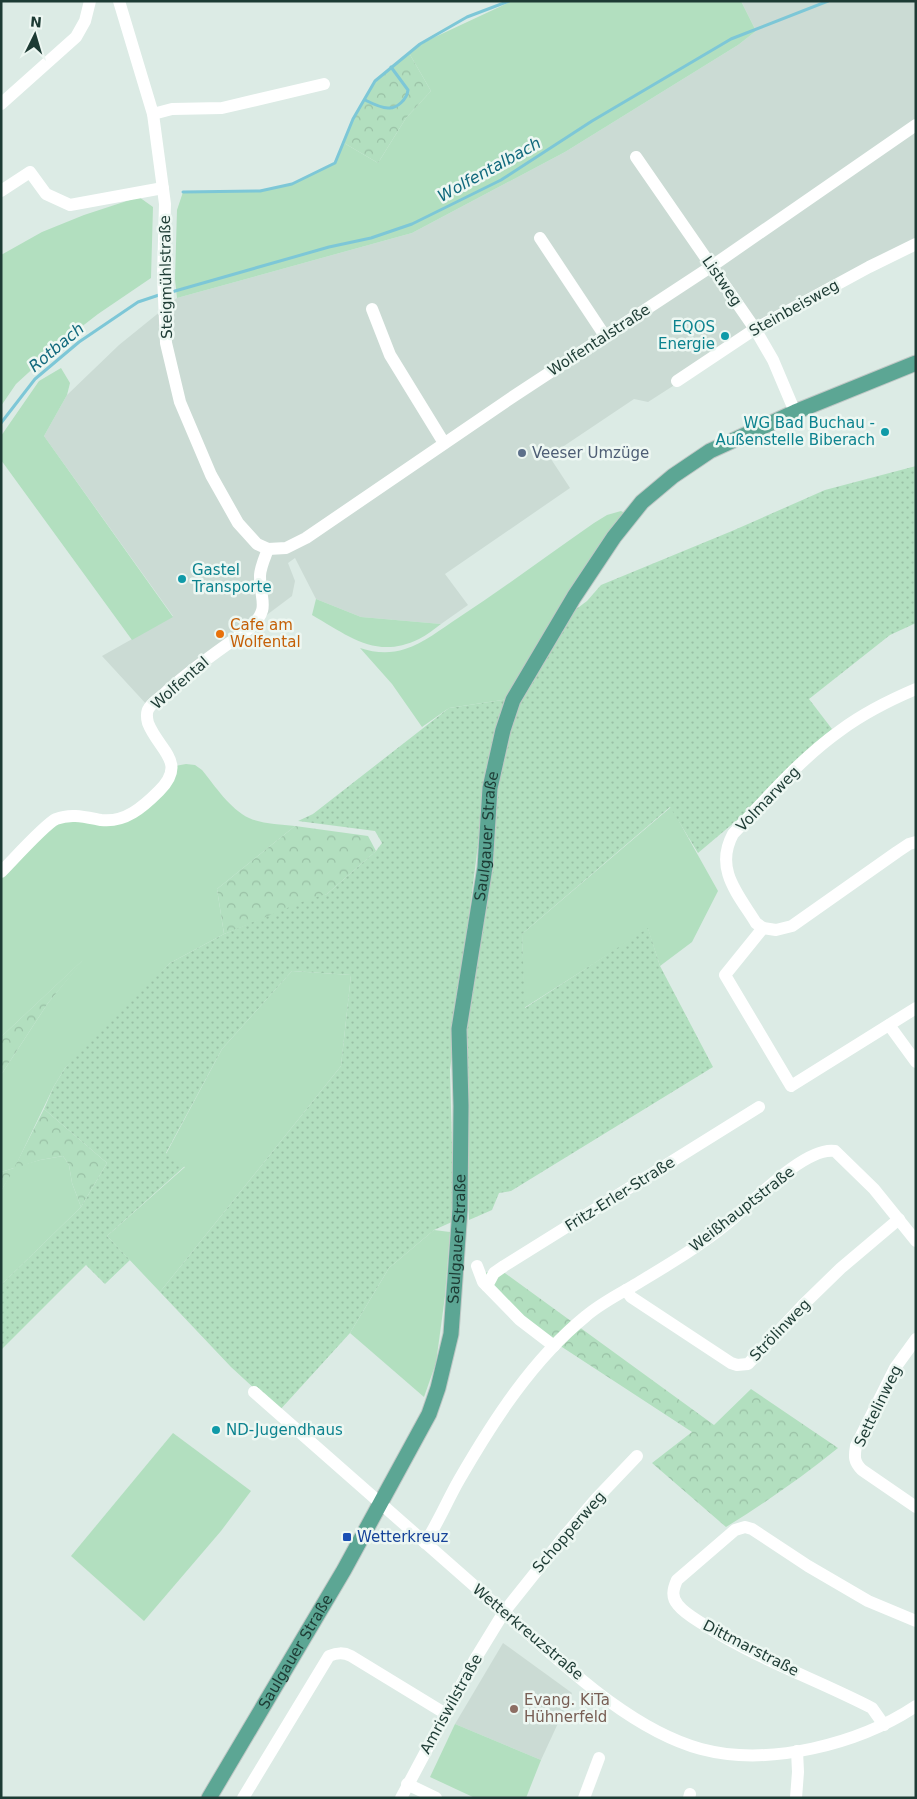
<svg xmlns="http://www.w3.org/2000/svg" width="917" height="1799" font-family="'DejaVu Sans',sans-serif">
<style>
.built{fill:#cbdbd4}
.grass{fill:#b2dfbf}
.forest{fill:url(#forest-crowns)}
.garden{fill:url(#garden-dots)}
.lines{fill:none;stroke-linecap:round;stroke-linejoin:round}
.stream{stroke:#7dc7d7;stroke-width:3}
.major-casing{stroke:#c0c8c6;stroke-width:17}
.minor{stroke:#fff;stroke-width:12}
.major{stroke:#5ca694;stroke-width:15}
.culture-dot{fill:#0f9aa8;stroke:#edf7f2;stroke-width:2}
.service-dot{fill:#5c6f8a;stroke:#edf7f2;stroke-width:2}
.food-dot{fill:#e8710a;stroke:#edf7f2;stroke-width:2}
.transit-dot{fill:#1a4fb4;stroke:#edf7f2;stroke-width:2}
.education-dot{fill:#8d6e63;stroke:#edf7f2;stroke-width:2}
.labels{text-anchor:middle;stroke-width:5;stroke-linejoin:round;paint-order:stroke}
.street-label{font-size:15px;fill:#1d3b34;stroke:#edf7f2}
.culture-label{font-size:15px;fill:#0d838f;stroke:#edf7f2;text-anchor:end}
.service-label{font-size:15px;fill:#4e5e75;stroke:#edf7f2;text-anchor:start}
.food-label{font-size:15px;fill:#c56008;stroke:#edf7f2;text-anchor:start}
.transit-label{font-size:15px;fill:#164399;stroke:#edf7f2;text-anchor:start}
.education-label{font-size:15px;fill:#785e54;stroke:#edf7f2;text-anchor:start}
.water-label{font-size:16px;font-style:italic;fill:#11697d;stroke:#edf7f2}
</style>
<defs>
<pattern id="forest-crowns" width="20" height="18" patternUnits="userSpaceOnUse" patternTransform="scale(1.25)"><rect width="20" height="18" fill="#b2dfbf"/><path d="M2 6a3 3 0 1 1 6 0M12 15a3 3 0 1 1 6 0" fill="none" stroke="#99c0a5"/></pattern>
<pattern id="garden-dots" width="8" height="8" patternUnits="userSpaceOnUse" patternTransform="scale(1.25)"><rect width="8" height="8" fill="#b2dfbf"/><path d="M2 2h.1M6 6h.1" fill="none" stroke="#99c0a5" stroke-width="1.8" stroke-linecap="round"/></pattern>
</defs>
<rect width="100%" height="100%" fill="#dcebe5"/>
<g class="built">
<path d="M 741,1 L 916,1 L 916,240 L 754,334 L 648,402 L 634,399 L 549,456 L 570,488 L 445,574 L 468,605 L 441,624 L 361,617 L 316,599 L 295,558 L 288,563 L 295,581 L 292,596 L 176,683 L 148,706 L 102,656 L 173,616 L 44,436 L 67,395 L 119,345 L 177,298 L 412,233 L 565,152 L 738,45 L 756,31 Z"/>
<path d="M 503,1643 L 572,1693 L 541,1760 L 455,1724 Z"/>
</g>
<g class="grass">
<path d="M 512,1 L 741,1 L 756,31 L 738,45 L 565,152 L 412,233 L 177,298 L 175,279 L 177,210 L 183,192 L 260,191 L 292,184 L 335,163 L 344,143 L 378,163 L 406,118 L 431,91 L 409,53 L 420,44 Z"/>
<path d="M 139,197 L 153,207 L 151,278 L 98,314 L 63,341 L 16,384 L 1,406 L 1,255 L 42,232 L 84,215 Z"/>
<path d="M 61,368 L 70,383 L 67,395 L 44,436 L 173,617 L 132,640 L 1,460 L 1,436 L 39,381 Z"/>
<path d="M 621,511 L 625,513 L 509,699 L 449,708 L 422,727 L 392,684 L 360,648 C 375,653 390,654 405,649 C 424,643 441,629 458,618 C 504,588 548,555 594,523 L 607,515 Z"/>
<path d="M 316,599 L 361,617 L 441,624 C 434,629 427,635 419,639 C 376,660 349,636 312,615 Z"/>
<path d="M 186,764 L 195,765 L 202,770 C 215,786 230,809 249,818 C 262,824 280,824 295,826 L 217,889 L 224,934 L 170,963 L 65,1068 L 54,1086 L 15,1167 L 40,1160 L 63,1156 L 69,1165 L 72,1183 L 81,1207 L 1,1285 L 1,1191 L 14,1168 L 1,1172 L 1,1075 L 48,1003 L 83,960 L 1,1037 L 1,876 L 55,822 L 131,817 L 175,766 Z"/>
<path d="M 671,807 L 718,891 L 692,942 L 660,966 L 648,929 L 524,1008 L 522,934 Z"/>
<path d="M 292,971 L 351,975 L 341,1066 L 160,1292 L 107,1236 L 185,1167 L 166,1154 L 222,1049 Z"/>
<path d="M 434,1230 L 450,1232 L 445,1296 L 436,1363 L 424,1397 L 350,1333 L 389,1268 Z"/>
<path d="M 173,1433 L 251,1491 L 221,1531 L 144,1621 L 71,1556 Z"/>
<path d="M 455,1724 L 541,1760 L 526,1798 L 475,1798 L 430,1777 Z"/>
</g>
<g class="forest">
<path d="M 409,53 L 431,91 L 406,118 L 378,163 L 344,143 L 353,119 L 375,81 Z"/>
<path d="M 295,826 L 368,836 L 376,851 L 327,894 L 224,934 L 217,889 Z"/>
<path d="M 88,955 L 48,1003 L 1,1075 L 1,1037 Z"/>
<path d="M 44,1109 L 107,1163 L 81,1207 L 72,1183 L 69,1165 L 63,1156 L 40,1160 L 15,1168 L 1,1191 L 1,1172 L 14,1168 Z"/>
<path d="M 502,1271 L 714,1425 L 751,1389 L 838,1448 C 802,1477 765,1503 726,1527 L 652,1463 L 692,1432 L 539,1332 L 480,1273 Z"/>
</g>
<g class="garden">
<path d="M 916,466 L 916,623 L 890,635 L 809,699 L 832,729 L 786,770 L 743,815 L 698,853 L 670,807 L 522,934 L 525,1008 L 648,928 L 660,966 L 713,1067 L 511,1191 L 499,1193 L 492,1210 L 469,1220 L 464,1015 L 497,789 L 516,701 L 559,622 L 587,601 L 601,585 L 732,531 L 825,490 Z"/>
<path d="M 509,699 L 485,788 L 450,1070 L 454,1221 L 434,1230 L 389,1268 L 350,1333 L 279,1411 L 231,1367 L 160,1292 L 341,1066 L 351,975 L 292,971 L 222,1049 L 166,1153 L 185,1166 L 107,1236 L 130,1260 L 105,1284 L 86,1265 L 1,1350 L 1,1285 L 81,1207 L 107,1163 L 44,1109 L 54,1086 L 65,1068 L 95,1034 L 170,963 L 224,934 L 309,899 L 327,894 L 376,851 L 382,843 L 375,831 L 298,821 L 313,814 L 449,708 Z"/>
</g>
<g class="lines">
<g class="stream">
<path d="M 365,100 C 371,103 381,108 388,108 C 397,109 407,99 408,90 L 391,67"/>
<path d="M 183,192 L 260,191 L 292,184 L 335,163 L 353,119 L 375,81 L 420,44 L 467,17 L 509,1"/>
<path d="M 168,293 L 329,247 L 371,238 L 412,224 L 501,180 L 592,121 L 731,39 L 828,1"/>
<path d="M 1,423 L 35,379 L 79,342 L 138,302 L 159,295"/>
</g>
<defs>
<g id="major">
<path id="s1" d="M 209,1798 L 344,1570 L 429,1414 L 438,1388 L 451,1334 L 460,1209 L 461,1106 L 459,1029 L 485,867 L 490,788 L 503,730 L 513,700 L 574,597 L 614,537 L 642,502 L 673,476 L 710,451 L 795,412 L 916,363"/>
</g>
</defs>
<use href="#major" class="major-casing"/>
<g class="minor">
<path d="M 119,1 L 153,114 L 165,204 L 163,276 L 166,343 L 180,402 L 211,475 L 238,523 L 257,544 L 268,549 L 286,548 L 306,538 L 514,396 L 712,266 L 916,125"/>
<path d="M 1,104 L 76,37 L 85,21 L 90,1"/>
<path d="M 153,114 L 172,109 L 222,108 L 324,84"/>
<path d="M 636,157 L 755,329 L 773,360 L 795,412"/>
<path d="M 1,191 L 30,172 L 46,194 L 70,205 L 163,188"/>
<path d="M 540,238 L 605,336"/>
<path d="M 372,309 L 390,355 L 444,443"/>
<path d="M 677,381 L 755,329 L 869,267 L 916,244"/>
<path d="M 916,689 C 890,700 864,713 841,730 C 800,759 767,798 733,834 C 714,869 738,894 756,923 L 763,928 L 776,930 L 792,926 L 897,852 L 909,844 L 916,842"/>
<path d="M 1,872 C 12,861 45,824 56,819 C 71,813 85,817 101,820 C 125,823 143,807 159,791 C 188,762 159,751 148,723 C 147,719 146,712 149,708 C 152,703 158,699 163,695 C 189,670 220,650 250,628 C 271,607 260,602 260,576 C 260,568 265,557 268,549"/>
<path d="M 763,928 L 725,975 L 791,1086 L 916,1008"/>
<path d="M 889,1025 L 916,1062"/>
<path d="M 477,1266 L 483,1282 L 520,1320 L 554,1346"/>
<path d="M 487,1286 L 494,1273 L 504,1266 L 759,1107"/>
<path d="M 626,1290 L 631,1297 L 731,1363 L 737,1365 L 748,1364 L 804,1304 L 841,1268 L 899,1219"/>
<path d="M 916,1339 L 895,1368 L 856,1446 C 854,1457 854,1462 862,1470 L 916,1507"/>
<path d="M 254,1392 C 337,1465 420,1539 504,1612 C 560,1661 628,1729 701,1749 C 769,1767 859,1744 916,1706"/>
<path d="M 425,1543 C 438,1523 447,1501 459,1480 C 493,1421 532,1360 586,1316 C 600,1304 617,1295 633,1286 C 666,1266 699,1247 728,1223 C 751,1204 805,1146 835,1151 L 874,1189 L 916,1241"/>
<path d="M 884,1725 L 872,1708 C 818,1680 760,1660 709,1628 C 699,1621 686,1615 678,1605 C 671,1597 673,1589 677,1580 L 735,1530 L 745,1527 L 752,1529 L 808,1566 L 868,1601 L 916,1621"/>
<path d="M 407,1784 L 436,1798"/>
<path d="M 243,1798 L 329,1656 C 337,1653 343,1652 351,1656 L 446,1714"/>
<path d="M 401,1798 L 474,1661 L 504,1612 L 563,1538 L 596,1499 L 637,1456"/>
<path d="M 584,1798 L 599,1758"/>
<path d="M 689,1798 L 690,1794"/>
<path d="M 796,1798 L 798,1772 L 797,1751"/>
</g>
<use href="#major" class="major"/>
</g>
<g class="culture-dot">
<circle cx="725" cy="336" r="5"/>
<circle cx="885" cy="432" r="5"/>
<circle cx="182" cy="579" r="5"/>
<circle cx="216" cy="1430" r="5"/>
</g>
<circle class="service-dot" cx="522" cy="453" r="5"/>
<circle class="food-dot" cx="220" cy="634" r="5"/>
<rect class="transit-dot" x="342" y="1532" width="10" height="10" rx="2.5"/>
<circle class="education-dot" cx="514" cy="1709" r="5"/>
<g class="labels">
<g class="street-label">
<text transform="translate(166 277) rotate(-91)" y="5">Steigmühlstraße</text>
<text transform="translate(722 281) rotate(55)" y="5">Listweg</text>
<text transform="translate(794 308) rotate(-29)" y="5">Steinbeisweg</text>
<text transform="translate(599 340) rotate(-33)" y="5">Wolfentalstraße</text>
<text transform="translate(180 683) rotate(-41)" y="5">Wolfental</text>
<text transform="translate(768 799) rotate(-46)" y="5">Volmarweg</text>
<text dy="5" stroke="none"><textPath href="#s1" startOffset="1026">Saulgauer Straße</textPath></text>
<text transform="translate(620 1194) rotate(-32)" y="5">Fritz-Erler-Straße</text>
<text transform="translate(742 1209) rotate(-38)" y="5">Weißhauptstraße</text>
<text dy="5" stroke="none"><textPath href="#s1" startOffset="621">Saulgauer Straße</textPath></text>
<text transform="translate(780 1330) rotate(-46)" y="5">Strölinweg</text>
<text transform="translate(878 1406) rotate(-64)" y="5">Settelinweg</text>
<text transform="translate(569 1532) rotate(-49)" y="5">Schopperweg</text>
<text transform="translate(528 1632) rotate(40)" y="5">Wetterkreuzstraße</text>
<text transform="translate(751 1648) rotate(27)" y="5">Dittmarstraße</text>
<text dy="5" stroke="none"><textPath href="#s1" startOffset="170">Saulgauer Straße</textPath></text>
<text transform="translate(451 1704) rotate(-61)" y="5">Amriswilstraße</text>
</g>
<g class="culture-label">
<text x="715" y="332">EQOS<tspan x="715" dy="17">Energie</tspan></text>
<text x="875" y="428">WG Bad Buchau -<tspan x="875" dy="17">Außenstelle Biberach</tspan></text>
<text x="192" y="575" text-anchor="start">Gastel<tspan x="192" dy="17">Transporte</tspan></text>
<text x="226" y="1435" text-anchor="start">ND-Jugendhaus</text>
</g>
<g class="service-label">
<text x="532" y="458">Veeser Umzüge</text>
</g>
<g class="food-label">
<text x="230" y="630">Cafe am<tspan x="230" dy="17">Wolfental</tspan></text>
</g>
<g class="transit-label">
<text x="357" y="1542">Wetterkreuz</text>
</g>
<g class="education-label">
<text x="524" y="1705">Evang. KiTa<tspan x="524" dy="17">Hühnerfeld</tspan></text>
</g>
<g class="water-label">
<text transform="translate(489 169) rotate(-29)" y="6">Wolfentalbach</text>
<text transform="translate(56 347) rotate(-40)" y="6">Rotbach</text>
</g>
</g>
<rect width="917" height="1799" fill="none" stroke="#1d3b34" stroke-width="5"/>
<g transform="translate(35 35) rotate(5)" stroke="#edf7f2" stroke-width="4" paint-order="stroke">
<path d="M0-4L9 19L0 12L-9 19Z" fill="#1d3b34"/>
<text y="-8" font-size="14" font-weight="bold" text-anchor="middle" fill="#1d3b34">N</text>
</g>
</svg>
